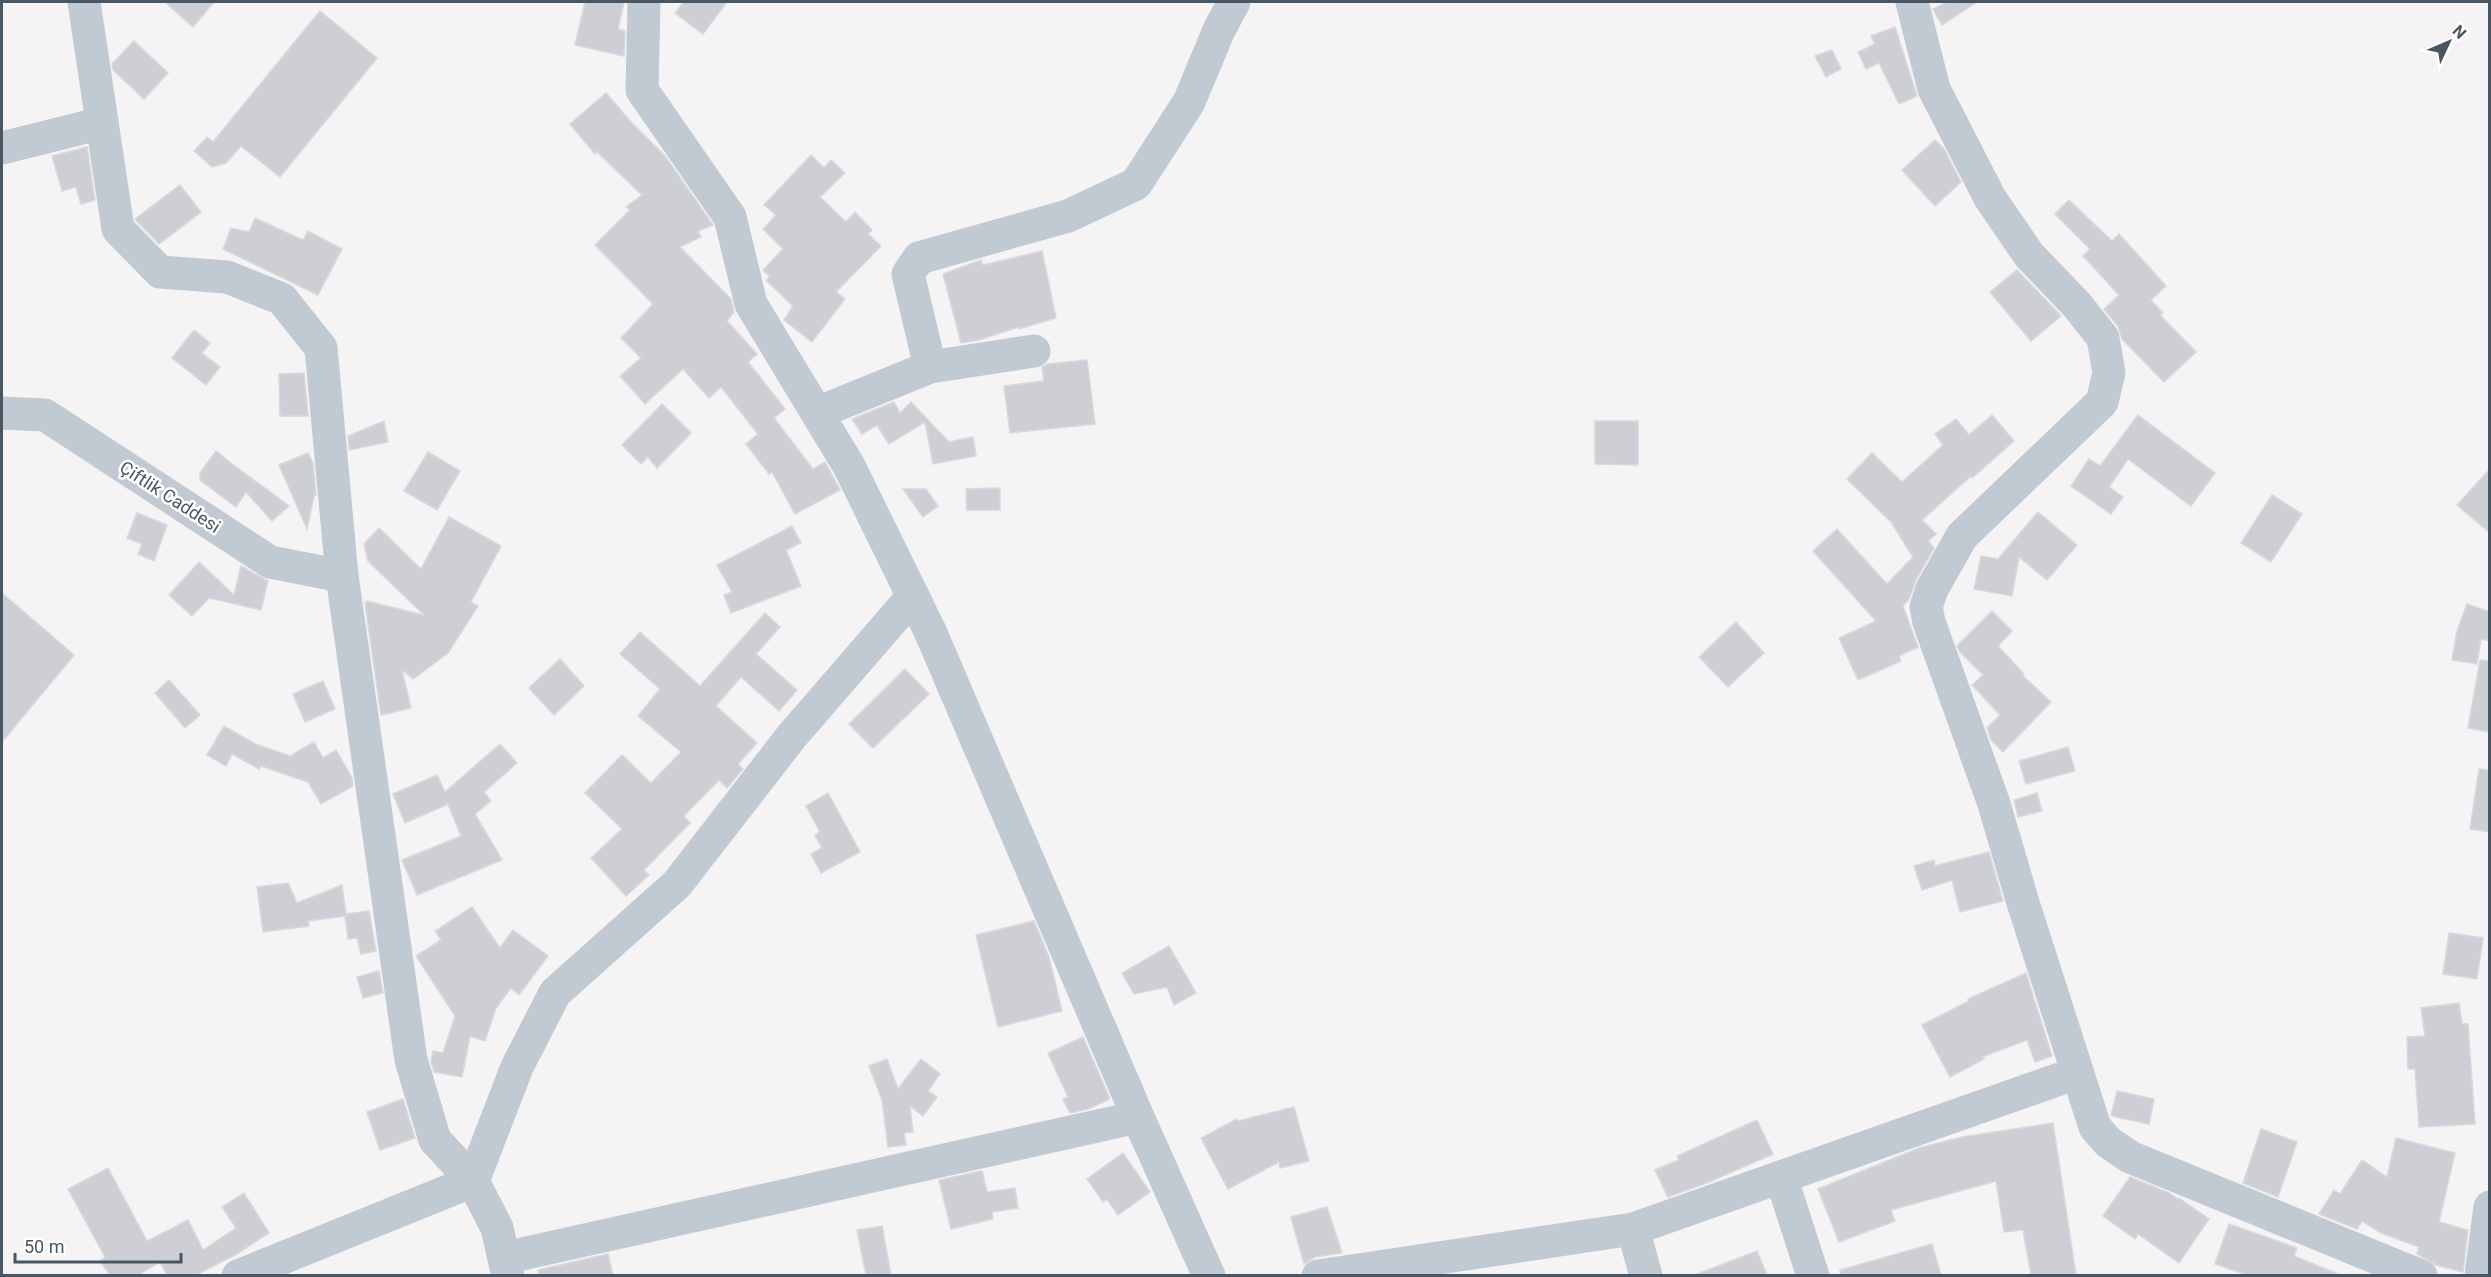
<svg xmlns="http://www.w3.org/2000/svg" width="2491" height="1277" font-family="Roboto,sans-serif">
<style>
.building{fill:#cdcfd5;stroke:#d7d9de;stroke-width:1.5}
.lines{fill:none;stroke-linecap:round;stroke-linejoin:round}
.minor{stroke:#c1cad2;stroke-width:33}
.labels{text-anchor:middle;stroke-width:5;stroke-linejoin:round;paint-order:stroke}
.street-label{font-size:18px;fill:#4a5661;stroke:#fff}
</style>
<rect width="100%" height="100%" fill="#f5f3f3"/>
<g class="building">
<path d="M 165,2 L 214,2 L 193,27 Z"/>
<path d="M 585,2 L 624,2 L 618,29 L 625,31 L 624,56 L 575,45 Z"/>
<path d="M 684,2 L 727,2 L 703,34 L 675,13 Z"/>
<path d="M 1947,2 L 1977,2 L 1942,25 L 1933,9 Z"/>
<path d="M 320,11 L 377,58 L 280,177 L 241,146 L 226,163 L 212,167 L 194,151 L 207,137 L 213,142 Z"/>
<path d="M 1895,27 L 1917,96 L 1899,104 L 1879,63 L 1866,69 L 1858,52 L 1875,44 L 1871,36 Z"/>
<path d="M 134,41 L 168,73 L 144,99 L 113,70 L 112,64 Z"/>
<path d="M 1832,50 L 1841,69 L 1826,77 L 1815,56 Z"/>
<path d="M 606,93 L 632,123 L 665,156 L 713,225 L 698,231 L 701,237 L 680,247 L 731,299 L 734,312 L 727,321 L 757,354 L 748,362 L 785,409 L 774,418 L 813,469 L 825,462 L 840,490 L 795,514 L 772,472 L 769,474 L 746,444 L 758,434 L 721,387 L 709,398 L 683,369 L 645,404 L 620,376 L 641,358 L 621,338 L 653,304 L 595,245 L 630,210 L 626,207 L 642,195 L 597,152 L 595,154 L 570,124 Z"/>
<path d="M 1935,140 L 1944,149 L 1961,182 L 1935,206 L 1902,170 Z"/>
<path d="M 87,147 L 95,200 L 81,204 L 76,187 L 62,191 L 52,156 Z"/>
<path d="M 811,155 L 824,168 L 831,160 L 845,173 L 820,197 L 846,222 L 855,212 L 872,230 L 868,234 L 881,246 L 836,292 L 845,299 L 812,342 L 784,320 L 793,306 L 766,280 L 770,277 L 763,270 L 783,249 L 763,229 L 776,215 L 764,205 Z"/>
<path d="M 180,185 L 201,212 L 159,244 L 135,219 Z"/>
<path d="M 2069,200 L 2112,241 L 2119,234 L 2166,286 L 2151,300 L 2163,313 L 2160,315 L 2196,352 L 2164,382 L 2122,339 L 2118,326 L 2104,309 L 2119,295 L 2083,256 L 2090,249 L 2055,214 Z"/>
<path d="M 255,218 L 303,240 L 308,231 L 342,249 L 318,295 L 223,249 L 231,228 L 249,232 Z"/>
<path d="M 1042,251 L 1056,318 L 1019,329 L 1019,327 L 979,340 L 961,343 L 943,274 L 981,260 L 983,265 Z"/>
<path d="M 2017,270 L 2061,316 L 2031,341 L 1990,292 Z"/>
<path d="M 194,330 L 210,343 L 202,353 L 220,367 L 206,385 L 172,358 Z"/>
<path d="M 1087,360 L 1095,424 L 1010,433 L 1004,386 L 1044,381 L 1042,367 L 1047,364 Z"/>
<path d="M 304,373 L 308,416 L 280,416 L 279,374 Z"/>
<path d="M 894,402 L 900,413 L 911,402 L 949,442 L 973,437 L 976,456 L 933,464 L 925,422 L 889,444 L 877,425 L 862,434 L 852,419 Z"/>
<path d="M 662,404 L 691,433 L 657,468 L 648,457 L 641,464 L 622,445 Z"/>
<path d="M 1992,415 L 2014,441 L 1972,478 L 1971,476 L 1922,520 L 1936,534 L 1928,541 L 1934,548 L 1916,580 L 1909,599 L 1903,606 L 1918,647 L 1899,656 L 1901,661 L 1858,680 L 1839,638 L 1876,621 L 1813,551 L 1837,529 L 1887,584 L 1913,557 L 1891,522 L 1847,479 L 1872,453 L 1902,482 L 1943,445 L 1935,434 L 1956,419 L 1969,435 Z"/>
<path d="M 2138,415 L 2215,473 L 2191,506 L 2128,459 L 2109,487 L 2123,497 L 2111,514 L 2071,486 L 2089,459 L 2100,466 Z"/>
<path d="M 384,421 L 388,442 L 349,450 L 348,436 Z"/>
<path d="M 1595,421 L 1638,421 L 1638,465 L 1595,464 Z"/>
<path d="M 216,451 L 231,463 L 289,506 L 272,521 L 246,492 L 236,507 L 200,480 L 200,473 Z"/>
<path d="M 428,452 L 460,471 L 437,510 L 404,491 Z"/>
<path d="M 308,453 L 313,463 L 316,495 L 314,496 L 307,529 L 279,465 Z"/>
<path d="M 2490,469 L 2490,533 L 2457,505 Z"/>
<path d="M 1000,488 L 1000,510 L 967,510 L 966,489 Z"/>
<path d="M 903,489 L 926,489 L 938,506 L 923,517 Z"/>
<path d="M 2272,495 L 2302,514 L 2271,562 L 2241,543 Z"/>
<path d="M 2038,512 L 2077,545 L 2047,580 L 2019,557 L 2012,596 L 1974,589 L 1981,556 L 1998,559 Z"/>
<path d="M 137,513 L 167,525 L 154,561 L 138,554 L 142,544 L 127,538 Z"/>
<path d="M 449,517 L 501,546 L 471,602 L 478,606 L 448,653 L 413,679 L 402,670 L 411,708 L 381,715 L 365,603 L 367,601 L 424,615 L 368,561 L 364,544 L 379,528 L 421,569 Z"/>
<path d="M 792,526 L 801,543 L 786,550 L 801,586 L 731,613 L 724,595 L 732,592 L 717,565 Z"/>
<path d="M 199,562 L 234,595 L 241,566 L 268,581 L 261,610 L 209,598 L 192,616 L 169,595 Z"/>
<path d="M 2,593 L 74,655 L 2,742 Z"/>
<path d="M 2467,604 L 2490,612 L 2490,641 L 2481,639 L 2477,664 L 2452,660 L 2457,631 Z"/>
<path d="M 1992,611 L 2012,631 L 1998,646 L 2024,674 L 2022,675 L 2051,702 L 2003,752 L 1991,740 L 1987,728 L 2000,715 L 1972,685 L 1983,675 L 1960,652 L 1957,646 Z"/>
<path d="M 765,613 L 780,627 L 756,654 L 797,690 L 779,711 L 741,677 L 716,706 L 757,743 L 738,764 L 743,769 L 727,788 L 719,780 L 684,816 L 690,823 L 644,870 L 649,875 L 626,896 L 591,858 L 622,829 L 585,793 L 622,755 L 651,783 L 681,752 L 638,716 L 660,689 L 620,654 L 640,632 L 700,686 Z"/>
<path d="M 1736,622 L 1764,653 L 1728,687 L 1699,657 Z"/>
<path d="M 560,659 L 584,686 L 554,715 L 529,688 Z"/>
<path d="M 2480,660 L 2490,661 L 2490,732 L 2468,728 Z"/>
<path d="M 905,669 L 929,694 L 873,748 L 849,724 Z"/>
<path d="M 169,680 L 200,715 L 185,728 L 155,693 Z"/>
<path d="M 323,681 L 335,709 L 305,722 L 293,694 Z"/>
<path d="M 224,726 L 255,744 L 290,756 L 314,742 L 323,758 L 336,750 L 352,778 L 353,786 L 321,804 L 308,782 L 261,766 L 259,769 L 232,754 L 226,766 L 207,755 Z"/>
<path d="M 500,744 L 517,763 L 484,792 L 491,801 L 475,814 L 502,860 L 417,895 L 402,860 L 461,836 L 448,804 L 405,823 L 393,794 L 437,775 L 445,792 Z"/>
<path d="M 2068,747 L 2075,771 L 2026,784 L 2019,761 Z"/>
<path d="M 2479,769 L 2490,770 L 2490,832 L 2470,829 Z"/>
<path d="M 828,793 L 860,852 L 821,873 L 811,854 L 822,848 L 815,835 L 820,832 L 806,806 Z"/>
<path d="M 2037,793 L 2042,811 L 2018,817 L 2014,800 Z"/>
<path d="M 1989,852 L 2003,901 L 1960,912 L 1952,880 L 1922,890 L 1914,866 L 1934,860 L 1935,866 Z"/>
<path d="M 288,883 L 297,903 L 342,885 L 346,914 L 369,911 L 376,951 L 361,954 L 357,938 L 348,939 L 345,916 L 308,921 L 309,926 L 263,932 L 257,887 Z"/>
<path d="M 472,907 L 500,948 L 513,930 L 548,956 L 519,995 L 511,988 L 496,1008 L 485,1041 L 470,1036 L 462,1077 L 434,1072 L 431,1061 L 433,1051 L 443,1053 L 455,1016 L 416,956 L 441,940 L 435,931 Z"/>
<path d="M 1034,921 L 1049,957 L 1062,1011 L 998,1027 L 976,935 Z"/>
<path d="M 2449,933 L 2483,938 L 2477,979 L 2443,974 Z"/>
<path d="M 1169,946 L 1196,993 L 1174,1005 L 1167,987 L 1134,994 L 1122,973 Z"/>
<path d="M 379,971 L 383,993 L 363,998 L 357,977 Z"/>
<path d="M 2026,973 L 2052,1056 L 2035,1062 L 2027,1040 L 1982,1057 L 1984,1059 L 1950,1077 L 1922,1025 L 1969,1001 L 1968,999 Z"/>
<path d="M 2459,1003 L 2462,1024 L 2468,1024 L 2475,1124 L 2419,1127 L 2415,1069 L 2408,1069 L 2407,1037 L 2425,1036 L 2421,1008 Z"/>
<path d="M 1083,1037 L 1110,1099 L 1088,1109 L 1070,1113 L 1063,1099 L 1068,1097 L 1048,1053 Z"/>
<path d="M 887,1059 L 898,1089 L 921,1059 L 940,1074 L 928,1091 L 937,1097 L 923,1116 L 910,1106 L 913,1132 L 904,1133 L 906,1145 L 888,1147 L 882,1100 L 869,1066 Z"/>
<path d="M 2117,1091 L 2154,1099 L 2149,1124 L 2111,1116 Z"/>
<path d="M 403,1099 L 415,1138 L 380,1150 L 367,1112 Z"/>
<path d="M 1294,1107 L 1309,1161 L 1280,1168 L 1279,1162 L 1228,1189 L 1201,1138 L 1237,1119 L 1238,1121 Z"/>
<path d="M 1757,1120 L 1773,1154 L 1709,1182 L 1668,1197 L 1655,1170 L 1679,1160 L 1677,1156 Z"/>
<path d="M 2053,1123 L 2076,1275 L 2031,1275 L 2023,1230 L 2004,1232 L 1996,1181 L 1891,1210 L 1895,1221 L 1839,1242 L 1818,1189 L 1919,1148 L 1962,1137 Z"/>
<path d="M 2261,1129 L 2297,1142 L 2278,1197 L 2243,1183 Z"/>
<path d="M 2396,1138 L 2455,1153 L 2439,1222 L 2468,1230 L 2463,1272 L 2436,1265 L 2417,1254 L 2419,1247 L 2381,1233 L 2362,1221 L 2357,1229 L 2319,1214 L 2334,1190 L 2340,1194 L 2362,1160 L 2387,1177 Z"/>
<path d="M 1123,1153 L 1150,1192 L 1118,1215 L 1107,1199 L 1103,1202 L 1087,1179 Z"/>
<path d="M 108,1168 L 147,1241 L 188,1220 L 203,1250 L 236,1228 L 222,1207 L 244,1193 L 269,1233 L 235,1255 L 196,1275 L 167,1275 L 160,1262 L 138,1275 L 110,1275 L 100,1261 L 105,1257 L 68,1189 Z"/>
<path d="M 982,1171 L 987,1192 L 1015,1188 L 1018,1208 L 992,1212 L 993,1219 L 951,1229 L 939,1180 Z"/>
<path d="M 2130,1177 L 2169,1193 L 2178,1199 L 2179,1198 L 2209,1219 L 2179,1263 L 2138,1234 L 2135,1239 L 2103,1216 Z"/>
<path d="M 1327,1207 L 1342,1253 L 1315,1257 L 1304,1264 L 1291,1217 Z"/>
<path d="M 2229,1224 L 2297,1248 L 2294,1256 L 2341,1275 L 2247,1275 L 2215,1264 Z"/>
<path d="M 882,1226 L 891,1275 L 866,1275 L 857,1230 Z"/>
<path d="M 1932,1244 L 1941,1275 L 1841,1275 L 1840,1270 Z"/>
<path d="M 1757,1251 L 1767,1275 L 1698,1275 L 1697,1274 Z"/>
<path d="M 608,1254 L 613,1275 L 539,1275 L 538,1270 Z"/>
</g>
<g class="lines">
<g class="minor">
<path d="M 84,2 L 118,229 L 160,272 L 227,277 L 282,299 L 321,348 L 342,576 L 411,1060 L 435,1140 L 473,1181 L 238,1276"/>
<path d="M 644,2 L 642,90 L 730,217 L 751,304 L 849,466 L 930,631 L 1138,1117 L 1209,1276"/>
<path d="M 1912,2 L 1934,89 L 1990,198 L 2029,255 L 2077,305 L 2103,338 L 2109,373 L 2102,402 L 1962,536 L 1932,589 L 1926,607 L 1929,622 L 1994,804 L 2024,906 L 2095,1127 L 2108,1142 L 2130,1157 L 2421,1276"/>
<path d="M 2,148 L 102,123"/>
<path d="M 930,367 L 908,274 L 919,258 L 1068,216 L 1136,184 L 1189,102 L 1219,30 L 1234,2"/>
<path d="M 2,413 L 45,415 L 270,562 L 342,576"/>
<path d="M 817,413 L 930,367 L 1034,351"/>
<path d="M 1781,1177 L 1813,1276"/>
<path d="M 1633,1229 L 1646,1276"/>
<path d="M 504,1258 L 1138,1117"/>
<path d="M 508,1276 L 497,1228 L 473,1181 L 517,1067 L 555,993 L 677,884 L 791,737 L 913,596"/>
<path d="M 1318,1276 L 1633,1229 L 2077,1073"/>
<path d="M 2481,1276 L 2490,1207"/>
</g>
</g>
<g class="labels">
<g class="street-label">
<text transform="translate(170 497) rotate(33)" y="6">Çiftlik Caddesi</text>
</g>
</g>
<rect width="2491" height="1277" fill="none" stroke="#4a5661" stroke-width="6"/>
<g transform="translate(2449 42) rotate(46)" stroke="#ffffff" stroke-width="4.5" paint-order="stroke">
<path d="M0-4.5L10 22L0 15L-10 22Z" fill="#4a5661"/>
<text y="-9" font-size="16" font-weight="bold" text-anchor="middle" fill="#4a5661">N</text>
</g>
<path d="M15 1253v9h166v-9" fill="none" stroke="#4a5661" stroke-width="3"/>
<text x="24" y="1253" font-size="18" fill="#4a5661" stroke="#ffffff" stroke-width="4.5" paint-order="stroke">50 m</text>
</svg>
